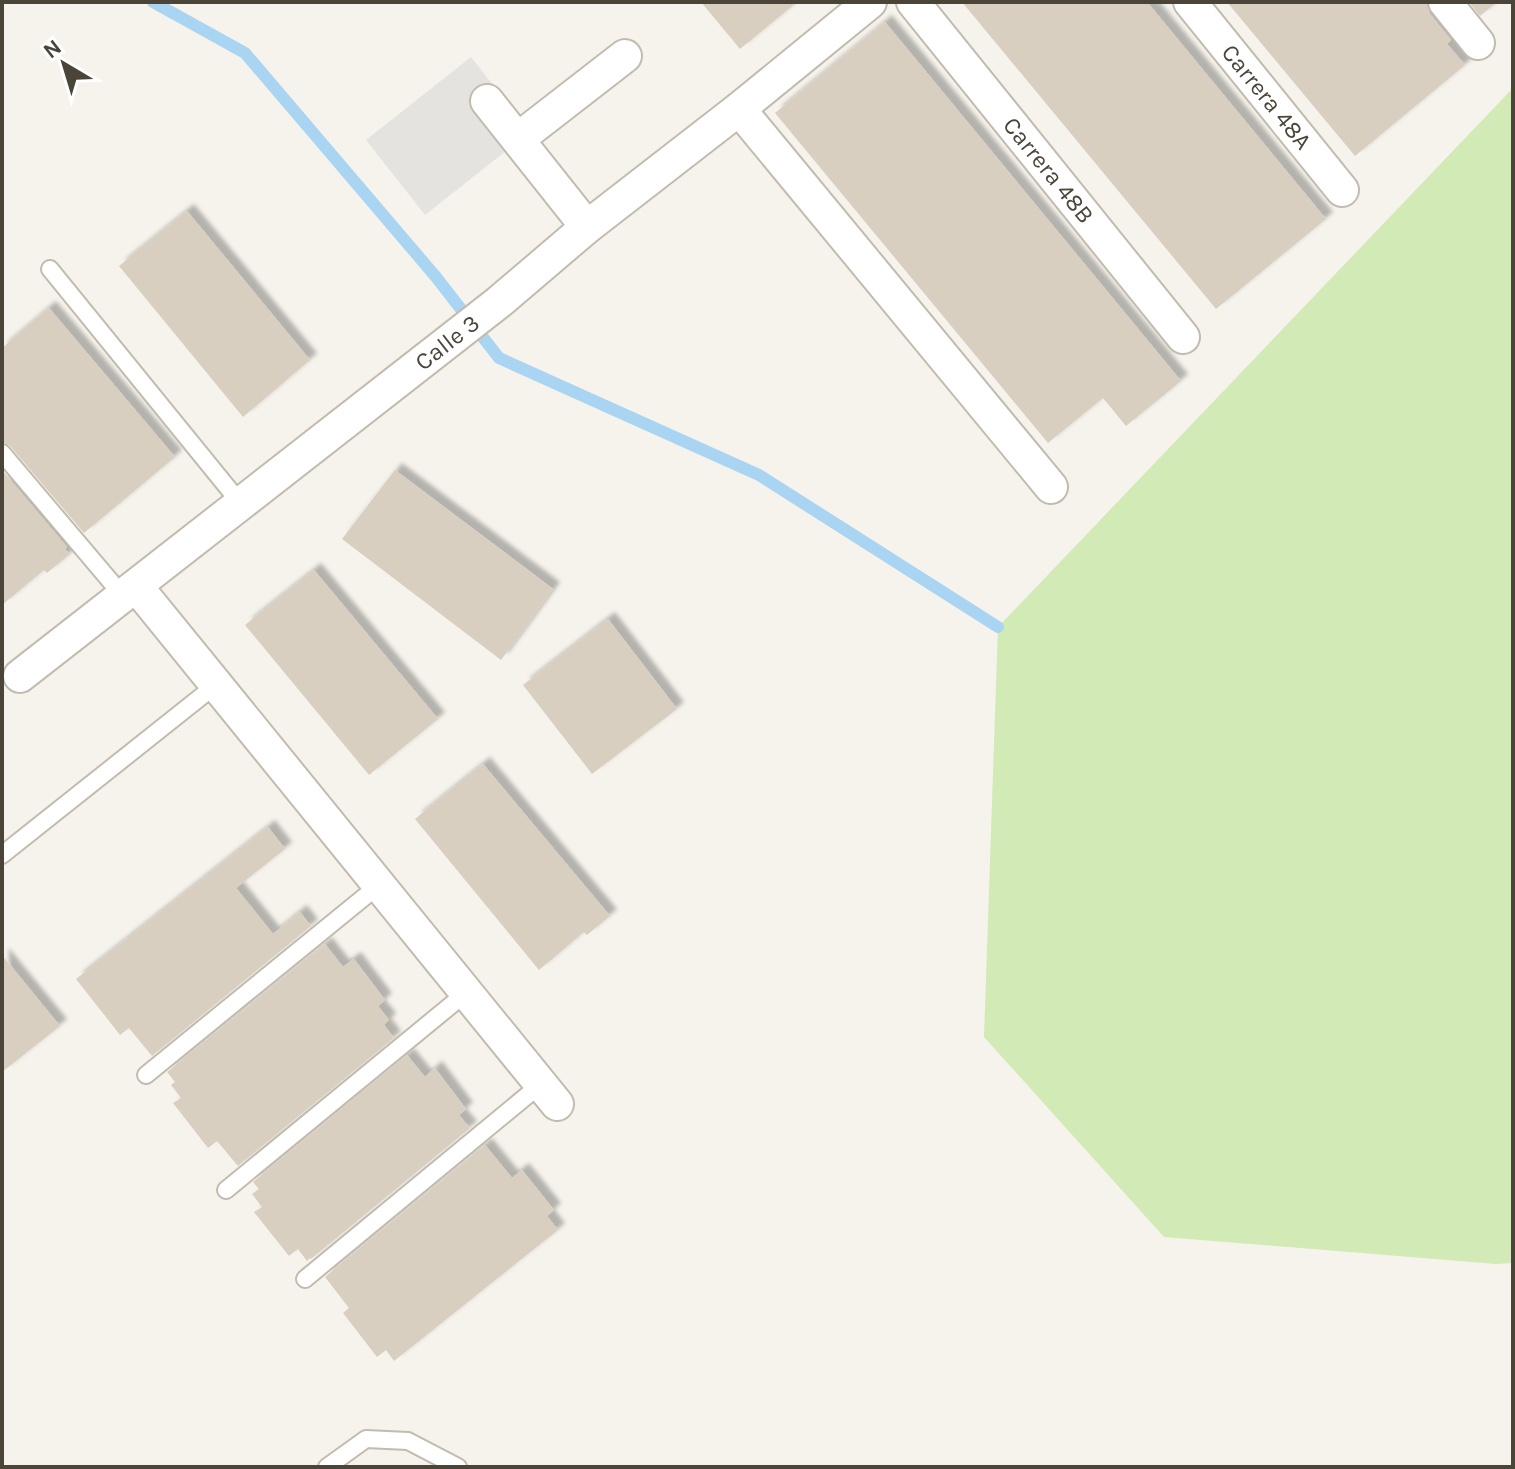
<svg xmlns="http://www.w3.org/2000/svg" width="1515" height="1469" font-family="Karla,sans-serif">
<style>
.green{fill:#d2eab5}
.parking{fill:#e5e3e0}
.lines{fill:none;stroke-linecap:round;stroke-linejoin:round}
.stream{stroke:#a9d4f2;stroke-width:12}
.building{fill:#d8cfc1;filter:url(#shadow)}
.lane-casing{stroke:#c2bbae;stroke-width:20}
.street-casing{stroke:#c2bbae;stroke-width:36}
.lane{stroke:#fff;stroke-width:16}
.street{stroke:#fff;stroke-width:32}
.labels{text-anchor:middle;stroke-width:8;stroke-linejoin:round;paint-order:stroke}
.street-label{font-size:24px;fill:#4b4439;stroke:#fff}
</style>
<defs>
<filter id="shadow"><feDropShadow dx="7" dy="-7" stdDeviation="2" flood-color="#0004"/></filter>
</defs>
<rect width="100%" height="100%" fill="#f6f3ec"/>
<path class="green" d="M 1513,88 L 1513,1263 L 1496,1264 L 1164,1237 L 984,1037 L 998,627 Z"/>
<path class="parking" d="M 471,57 L 530,132 L 425,215 L 366,140 Z"/>
<g class="lines">
<path class="stream" d="M 153,2 L 245,53 L 436,277 L 499,358 L 759,475 L 998,627"/>
</g>
<g class="building">
<path d="M 701,2 L 797,2 L 740,49 Z"/>
<path d="M 962,2 L 1147,2 L 1326,219 L 1216,309 Z"/>
<path d="M 1227,2 L 1426,2 L 1430,14 L 1451,40 L 1447,44 L 1465,65 L 1355,156 Z"/>
<path d="M 1469,2 L 1497,2 L 1480,16 Z"/>
<path d="M 885,22 L 1181,381 L 1126,426 L 1103,398 L 1048,443 L 775,113 Z"/>
<path d="M 187,211 L 310,360 L 243,417 L 119,266 Z"/>
<path d="M 49,308 L 175,457 L 84,533 L 10,446 L 2,442 L 2,348 Z"/>
<path d="M 2,470 L 67,547 L 65,549 L 70,554 L 47,573 L 44,570 L 2,605 Z"/>
<path d="M 395,470 L 553,589 L 501,660 L 342,539 Z"/>
<path d="M 314,570 L 438,719 L 369,775 L 245,625 Z"/>
<path d="M 608,619 L 677,709 L 592,774 L 523,685 Z"/>
<path d="M 483,764 L 610,916 L 587,935 L 584,932 L 539,970 L 415,819 Z"/>
<path d="M 268,827 L 285,849 L 236,888 L 273,934 L 300,912 L 311,926 L 152,1056 L 129,1028 L 120,1035 L 76,979 Z"/>
<path d="M 325,944 L 343,967 L 354,959 L 385,1000 L 378,1006 L 389,1020 L 384,1025 L 394,1038 L 238,1166 L 217,1141 L 208,1148 L 173,1103 L 181,1098 L 171,1085 L 175,1082 L 167,1072 Z"/>
<path d="M 2,955 L 60,1026 L 2,1072 Z"/>
<path d="M 407,1055 L 425,1077 L 435,1068 L 466,1109 L 459,1115 L 470,1128 L 311,1259 L 310,1258 L 307,1261 L 298,1249 L 289,1256 L 254,1212 L 262,1207 L 252,1194 L 259,1189 L 253,1182 Z"/>
<path d="M 485,1145 L 512,1178 L 522,1170 L 554,1210 L 547,1216 L 558,1230 L 394,1361 L 386,1350 L 377,1357 L 343,1313 L 349,1308 L 325,1277 Z"/>
</g>
<g class="lines">
<defs>
<g id="lane">
<path d="M 50,269 L 241,504"/>
<path d="M 2,453 L 123,596"/>
<path d="M 2,855 L 217,684"/>
<path d="M 146,1075 L 379,885"/>
<path d="M 226,1190 L 467,992"/>
<path d="M 305,1279 L 541,1084"/>
<path d="M 327,1467 L 366,1439 L 408,1441 L 458,1467"/>
</g>
<g id="street">
<path id="s1" d="M 913,2 L 1183,337"/>
<path id="s2" d="M 1190,2 L 1342,190"/>
<path d="M 1445,2 L 1478,43"/>
<path d="M 487,101 L 587,227"/>
<path d="M 739,109 L 1051,487"/>
<path d="M 518,139 L 625,56"/>
<path d="M 136,586 L 557,1104"/>
<path id="s3" d="M 20,676 L 499,302 L 587,227 L 739,109 L 870,2"/>
</g>
</defs>
<use href="#lane" class="lane-casing"/>
<use href="#street" class="street-casing"/>
<use href="#lane" class="lane"/>
<use href="#street" class="street"/>
</g>
<g class="labels">
<g class="street-label">
<text dy="8" stroke="none"><textPath href="#s2" startOffset="122">Carrera 48A</textPath></text>
<text dy="8" stroke="none"><textPath href="#s1" startOffset="216">Carrera 48B</textPath></text>
<text dy="8" stroke="none"><textPath href="#s3" startOffset="542">Calle 3</textPath></text>
</g>
</g>
<rect width="1515" height="1469" fill="none" stroke="#4b4439" stroke-width="8"/>
<g transform="translate(64 64) rotate(322)" stroke="#ffffff" stroke-width="6" paint-order="stroke">
<path d="M0-6L14 30L0 20L-14 30Z" fill="#4b4439"/>
<text y="-12" font-size="22" font-weight="bold" text-anchor="middle" fill="#4b4439">N</text>
</g>
</svg>
